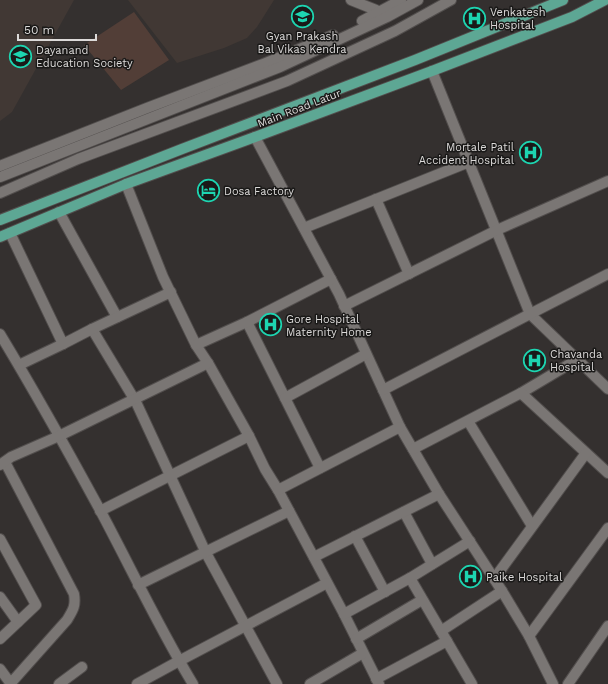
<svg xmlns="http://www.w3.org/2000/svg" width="608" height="684" font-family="'Work Sans',sans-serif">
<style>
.built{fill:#413834}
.green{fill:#523e37}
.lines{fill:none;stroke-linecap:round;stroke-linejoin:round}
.minor-casing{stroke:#524e4d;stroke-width:12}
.major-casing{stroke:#524e4d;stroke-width:12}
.minor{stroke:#7a7674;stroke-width:10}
.major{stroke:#5da794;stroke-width:10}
.labels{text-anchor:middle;stroke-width:3;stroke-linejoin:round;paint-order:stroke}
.poi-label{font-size:11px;fill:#dcdad9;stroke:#1a1918;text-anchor:start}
.street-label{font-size:11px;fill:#dcdad9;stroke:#1a1918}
</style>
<rect width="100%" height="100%" fill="#34302f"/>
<g class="built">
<path d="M 0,0 L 74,0 L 12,112 L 0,121 Z"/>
<path d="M 128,0 L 274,0 L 257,27 L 247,38 L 224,48 L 177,63 Z"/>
</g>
<path class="green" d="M 134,12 L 169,60 L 121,90 L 84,45 Z"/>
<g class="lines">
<defs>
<g id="minor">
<path d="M 351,0 L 376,10 L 384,15"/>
<path d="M 362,21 L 401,0"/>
<path d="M 432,71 L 530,314 L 608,389"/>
<path d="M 255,137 L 339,294 L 400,427 L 439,494 L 502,591 L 529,636 L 553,684"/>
<path d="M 0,166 L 147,108 L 263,64 L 333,35"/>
<path d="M 0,177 L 280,67 L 387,17 L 418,0"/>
<path d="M 126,184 L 163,277 L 196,345 L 208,363 L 249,436 L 265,469 L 278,490 L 344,614 L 379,684"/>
<path d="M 0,193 L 78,159 L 287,81 L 395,31 L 451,0"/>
<path d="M 376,199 L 409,274"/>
<path d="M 59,212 L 117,317"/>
<path d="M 304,228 L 469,162"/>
<path d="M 10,233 L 63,344"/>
<path d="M 344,306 L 497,230 L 608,181"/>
<path d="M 247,322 L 320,468"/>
<path d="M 92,329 L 136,402 L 206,553 L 277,684"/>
<path d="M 0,334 C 35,392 68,451 100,510 C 131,568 159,628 193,684"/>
<path d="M 196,345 L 247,322 L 331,279"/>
<path d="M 19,365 L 63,344 L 92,329 L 171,292"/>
<path d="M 383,390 L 530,314 L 608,274"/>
<path d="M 521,393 L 578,359"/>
<path d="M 285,398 L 366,354"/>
<path d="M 468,421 L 532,526"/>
<path d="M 413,449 L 521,393 L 608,473"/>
<path d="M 5,462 L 74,594 C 76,606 73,610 67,620 L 10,684"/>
<path d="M 0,465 L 11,457 L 59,436 L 208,363"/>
<path d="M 278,490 L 400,427"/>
<path d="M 100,511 L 249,436"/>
<path d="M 404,512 L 432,564"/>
<path d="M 355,536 L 385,592"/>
<path d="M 0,539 L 36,605 L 0,639"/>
<path d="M 314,557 L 439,494"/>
<path d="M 410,578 L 472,684"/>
<path d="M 494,579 L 586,453"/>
<path d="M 138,585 L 289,511"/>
<path d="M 0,597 L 18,622"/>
<path d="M 344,614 L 410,578 L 470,541"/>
<path d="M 441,631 L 502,591"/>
<path d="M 529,636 L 608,528"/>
<path d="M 356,639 L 422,600"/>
<path d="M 0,669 L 11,684"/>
<path d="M 376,679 L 447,641"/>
<path d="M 59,684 L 82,667"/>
<path d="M 137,684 L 179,661 L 327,583"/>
<path d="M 310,684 L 363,653"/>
<path d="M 568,684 L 608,626"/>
</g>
<g id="major">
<path d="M 0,220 L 182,149 L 415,60 L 563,0"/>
<path d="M 0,237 L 126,184 L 255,137 L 432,71 L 572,17 L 605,0"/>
</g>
</defs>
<use href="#minor" class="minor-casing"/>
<use href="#major" class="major-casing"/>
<use href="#minor" class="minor"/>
<use href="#major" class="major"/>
</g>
<defs>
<symbol id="school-ring" viewBox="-11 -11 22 22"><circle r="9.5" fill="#1a1918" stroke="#1dd5b1" stroke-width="1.5"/><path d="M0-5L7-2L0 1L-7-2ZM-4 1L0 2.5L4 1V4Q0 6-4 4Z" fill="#1dd5b1"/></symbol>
<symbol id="hospital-ring" viewBox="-11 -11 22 22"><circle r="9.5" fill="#1a1918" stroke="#1dd5b1" stroke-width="1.5"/><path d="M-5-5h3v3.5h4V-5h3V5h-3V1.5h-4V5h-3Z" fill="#1dd5b1"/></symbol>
<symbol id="university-ring" viewBox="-11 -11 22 22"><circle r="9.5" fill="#1a1918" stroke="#1dd5b1" stroke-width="1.5"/><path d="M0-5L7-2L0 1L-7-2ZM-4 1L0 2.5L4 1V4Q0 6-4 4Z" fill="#1dd5b1"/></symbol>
<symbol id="hotel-ring" viewBox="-11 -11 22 22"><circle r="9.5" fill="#1a1918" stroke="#1dd5b1" stroke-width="1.5"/><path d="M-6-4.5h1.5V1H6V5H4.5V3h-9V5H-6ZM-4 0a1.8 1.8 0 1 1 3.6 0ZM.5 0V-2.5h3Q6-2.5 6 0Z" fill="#1dd5b1"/></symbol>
</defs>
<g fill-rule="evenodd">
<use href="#school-ring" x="290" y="4" width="25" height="25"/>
<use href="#hospital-ring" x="462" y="6" width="25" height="25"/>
<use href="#university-ring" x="8" y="44" width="25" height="25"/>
<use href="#hospital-ring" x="518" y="140" width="25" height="25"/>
<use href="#hotel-ring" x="196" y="178" width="25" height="25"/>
<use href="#hospital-ring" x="258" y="312" width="25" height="25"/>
<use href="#hospital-ring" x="522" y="348" width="25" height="25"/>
<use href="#hospital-ring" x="458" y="564" width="25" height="25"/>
</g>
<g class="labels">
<g class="poi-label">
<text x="490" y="16">Venkatesh<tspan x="490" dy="13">Hospital</tspan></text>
<text x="302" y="40" text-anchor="middle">Gyan Prakash<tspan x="302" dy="13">Bal Vikas Kendra</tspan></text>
<text x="36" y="54">Dayanand<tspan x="36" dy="13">Education Society</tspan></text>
<text x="514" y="151" text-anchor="end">Mortale Patil<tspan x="514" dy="13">Accident Hospital</tspan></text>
<text x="224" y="195">Dosa Factory</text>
<text x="286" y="323">Gore Hospital<tspan x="286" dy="13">Maternity Home</tspan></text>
<text x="550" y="358">Chavanda<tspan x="550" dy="13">Hospital</tspan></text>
<text x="486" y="581">Paike Hospital</text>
</g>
<g class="street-label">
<text transform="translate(299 108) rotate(-21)" y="4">Main Road Latur</text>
</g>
</g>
<path d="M18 34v6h78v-6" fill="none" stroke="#dcdad9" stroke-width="2"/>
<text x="24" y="34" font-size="12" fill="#dcdad9" stroke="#1a1918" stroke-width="3" paint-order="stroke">50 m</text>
</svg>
